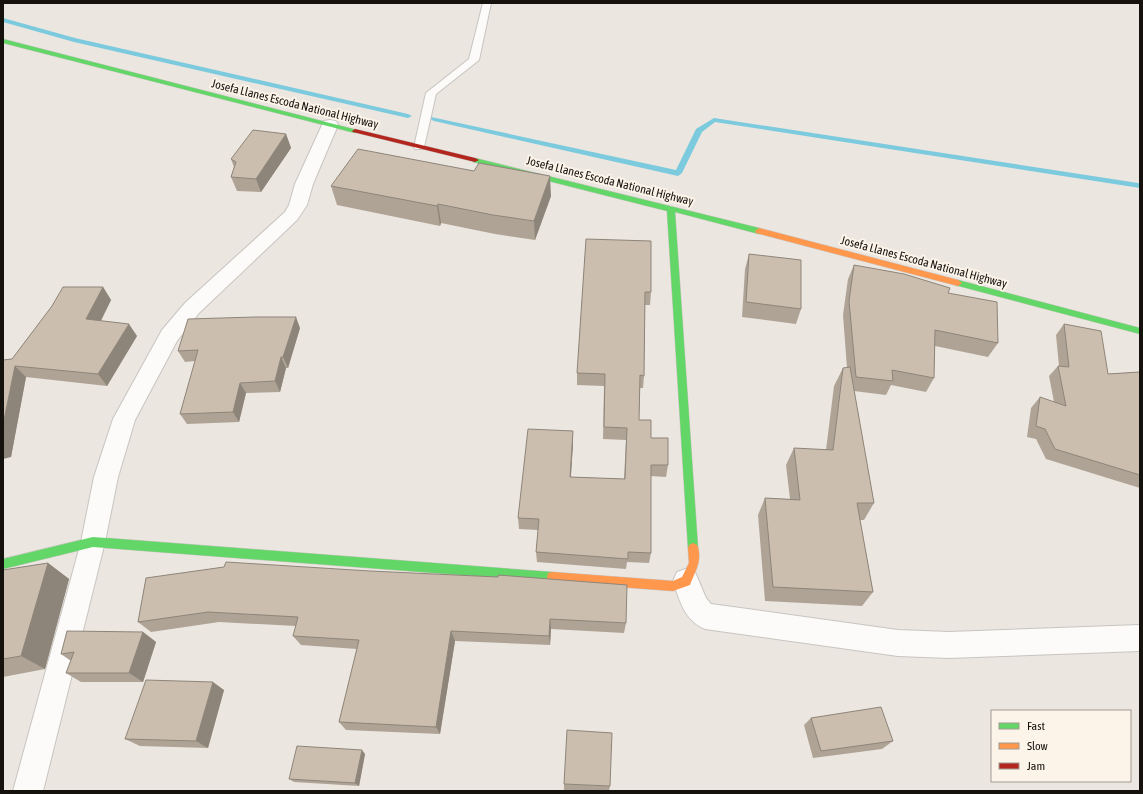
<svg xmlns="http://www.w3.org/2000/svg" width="1143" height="794" font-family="'Asap Condensed',sans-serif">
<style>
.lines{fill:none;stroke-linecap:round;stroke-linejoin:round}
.stream{fill:#7ccadd;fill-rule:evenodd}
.lane-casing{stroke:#c8c4c0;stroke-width:2}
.street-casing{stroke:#c8c4c0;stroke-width:2}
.fast-casing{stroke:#c8c4c0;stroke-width:1}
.slow-casing{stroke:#c8c4c0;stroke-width:1}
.jam-casing{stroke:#c8c4c0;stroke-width:1}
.lane{fill:#fcfbfa;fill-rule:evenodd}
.street{fill:#fcfbfa;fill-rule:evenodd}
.fast{fill:#63d668;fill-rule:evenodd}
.slow{fill:#ff974d;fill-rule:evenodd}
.jam{fill:#b3261e;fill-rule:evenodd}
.wall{fill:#afa396}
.shaded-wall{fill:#8e857a}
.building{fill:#cbbeae;stroke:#8e857a}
.labels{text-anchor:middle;stroke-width:4;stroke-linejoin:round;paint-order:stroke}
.street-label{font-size:12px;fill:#15120e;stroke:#fdf4e9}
</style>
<rect width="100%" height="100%" fill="#ebe6e0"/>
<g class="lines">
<g class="stream">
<path d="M 3,18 L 75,38 L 408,114 L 412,116 L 408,118 L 74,42 L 3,22 Z"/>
<path d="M 431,117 L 676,170 L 696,129 L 714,118 L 1138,183 L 1140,184 L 1140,188 L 715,122 L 702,132 L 682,173 L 678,176 L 434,121 L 430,119 Z"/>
</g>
<defs>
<path id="lane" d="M 483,3 L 491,3 L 479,60 L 436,94 L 424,147 L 423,149 L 415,149 L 414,147 L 426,93 L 469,59 Z"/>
<g id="street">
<path d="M 330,120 L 336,121 L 338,125 L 313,184 L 307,205 L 297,220 L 199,313 L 177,341 L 135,420 L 118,477 L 105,542 L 43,791 L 13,791 L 81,542 L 94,477 L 113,419 L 162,330 L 185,303 L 285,212 L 289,205 L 295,184 L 322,125 L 324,121 Z"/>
<path d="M 686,569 L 695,572 L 706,598 L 711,604 L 898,630 L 949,632 L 1140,625 L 1140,651 L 949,658 L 898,656 L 705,629 C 684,620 680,601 673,581 L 677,572 Z"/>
</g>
<g id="fast">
<path d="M 3,39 L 357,130 L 358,131 L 355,133 L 3,43 Z"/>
<path d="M 473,158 L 475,158 L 759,228 L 763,231 L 759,234 L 675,212 L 698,548 L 697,551 L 693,553 L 689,551 L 688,548 L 667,211 L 473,162 Z"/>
<path d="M 958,280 L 1140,328 L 1140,334 L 955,285 L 954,283 L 955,281 Z"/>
<path d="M 93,537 L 552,572 L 556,573 L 557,577 L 556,581 L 552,582 L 93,547 L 3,569 L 3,559 Z"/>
</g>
<g id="slow">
<path d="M 759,228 L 958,280 L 962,283 L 958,286 L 756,233 L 755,231 Z"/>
<path d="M 693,543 L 697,545 C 703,559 695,572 690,585 L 673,591 L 552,582 L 548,581 L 547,577 L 548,573 L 552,572 L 673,581 L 682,577 L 689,563 L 688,548 L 689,545 Z"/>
</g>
<path id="jam" d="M 355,129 L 475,158 L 479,160 L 475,162 L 353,132 L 352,131 Z"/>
</defs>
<use href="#lane" class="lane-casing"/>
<use href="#street" class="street-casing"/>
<use href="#fast" class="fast-casing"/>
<use href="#slow" class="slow-casing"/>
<use href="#jam" class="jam-casing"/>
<use href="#lane" class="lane"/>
<use href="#street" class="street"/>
<use href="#fast" class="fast"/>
<use href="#slow" class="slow"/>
<use href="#jam" class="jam"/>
</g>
<g class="wall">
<path d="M 286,134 L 291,148 L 261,192 L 237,191 L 231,177 L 234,167 L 231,159 Z"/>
<path d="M 331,186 L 551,196 L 535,240 L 495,234 L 441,223 L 440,226 L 337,205 Z"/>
<path d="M 586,239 L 651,292 L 650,305 L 645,305 L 644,376 L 643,388 L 640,388 L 639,420 L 668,465 L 666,477 L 651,476 L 651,553 L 649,563 L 627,562 L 626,569 L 537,562 L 536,552 L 538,530 L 519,529 L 518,518 L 573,431 L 573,443 L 571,477 L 624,479 L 626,440 L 603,439 L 604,386 L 577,385 L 577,373 Z"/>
<path d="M 749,254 L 801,309 L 796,324 L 742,317 L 745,269 Z"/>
<path d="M 854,265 L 948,293 L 998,343 L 988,357 L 935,346 L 934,378 L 926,392 L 891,385 L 886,395 L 854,391 L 874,503 L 864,520 L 860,520 L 873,592 L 862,606 L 765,601 L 758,515 L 765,498 L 790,499 L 786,465 L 794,448 L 826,450 L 834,386 L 843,368 L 847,368 L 843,315 L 848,279 Z"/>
<path d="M 103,287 L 111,300 L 101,321 L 137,336 L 107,386 L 26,377 L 11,457 L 12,359 Z"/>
<path d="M 1064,324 L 1108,374 L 1140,372 L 1140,488 L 1046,459 L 1036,439 L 1027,437 L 1031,408 L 1040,397 L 1054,402 L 1049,376 L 1058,366 L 1059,366 L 1056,335 Z"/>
<path d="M 300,328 L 288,368 L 286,368 L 280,392 L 246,393 L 239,422 L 187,424 L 180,414 L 195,361 L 185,362 L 178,351 Z"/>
<path d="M 48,563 L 69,579 L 45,669 L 3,677 L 3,570 Z"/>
<path d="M 146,578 L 626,623 L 624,633 L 551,629 L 550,645 L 455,641 L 440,734 L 346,730 L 339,722 L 357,649 L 301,645 L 293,636 L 296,626 L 219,622 L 151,632 L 138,622 Z"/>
<path d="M 143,632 L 156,642 L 143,682 L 81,682 L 66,673 L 71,661 L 61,654 Z"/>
<path d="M 224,690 L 208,748 L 140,746 L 125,739 Z"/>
<path d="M 811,718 L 893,741 L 882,749 L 813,758 L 804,725 Z"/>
<path d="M 365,754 L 359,786 L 294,782 L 289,779 Z"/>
<path d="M 564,784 L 610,786 L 609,791 L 588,791 L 564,790 Z"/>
</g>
<g class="shaded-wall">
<path d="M 286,134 L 291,148 L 261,192 L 256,179 Z"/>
<path d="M 550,176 L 551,196 L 535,240 L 534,221 Z"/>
<path d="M 438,204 L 441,223 L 440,226 L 437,206 Z"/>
<path d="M 103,287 L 111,300 L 95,332 L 86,319 Z"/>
<path d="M 296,317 L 300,328 L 288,368 L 283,357 Z"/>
<path d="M 129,324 L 137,336 L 107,386 L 98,374 Z"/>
<path d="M 281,357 L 286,368 L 280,392 L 275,381 Z"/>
<path d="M 15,366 L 26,377 L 11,457 L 3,459 L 3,425 Z"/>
<path d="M 240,383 L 246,393 L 239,422 L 233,412 Z"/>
<path d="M 573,431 L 573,443 L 570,488 L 570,477 Z"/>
<path d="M 48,563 L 69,579 L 45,669 L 21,656 Z"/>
<path d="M 550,619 L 551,629 L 550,645 L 549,636 Z"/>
<path d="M 451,631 L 455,641 L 440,734 L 436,727 Z"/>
<path d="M 143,632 L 156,642 L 143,682 L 129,673 Z"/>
<path d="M 213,682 L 224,690 L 208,748 L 196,741 Z"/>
<path d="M 362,750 L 365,754 L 359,786 L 355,783 Z"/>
</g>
<g class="building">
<path d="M 253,130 L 286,134 L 256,179 L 231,177 L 236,162 L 231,159 Z"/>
<path d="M 358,149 L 474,171 L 479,163 L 550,176 L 534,221 L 493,215 L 438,204 L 437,206 L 331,186 Z"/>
<path d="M 586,239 L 651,241 L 651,292 L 645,292 L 644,376 L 640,375 L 639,420 L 651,420 L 651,438 L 668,438 L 668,465 L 651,465 L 651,553 L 628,552 L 628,559 L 536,552 L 539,519 L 518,518 L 528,429 L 573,431 L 570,477 L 625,479 L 627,428 L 604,427 L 605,374 L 577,373 Z"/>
<path d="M 749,254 L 801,260 L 801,309 L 746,302 Z"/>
<path d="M 854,265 L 904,274 L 950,288 L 948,293 L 997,302 L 998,343 L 935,330 L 934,378 L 892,370 L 893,381 L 856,377 L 849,301 Z"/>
<path d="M 63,287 L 103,287 L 86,319 L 129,324 L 98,374 L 15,366 L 3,425 L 3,360 L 12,359 L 52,306 Z"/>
<path d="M 255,317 L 296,317 L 283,357 L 281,357 L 275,381 L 240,383 L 233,412 L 180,414 L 198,350 L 178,351 L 188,319 Z"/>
<path d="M 1064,324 L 1101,331 L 1108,374 L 1140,372 L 1140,475 L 1055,449 L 1045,429 L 1036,426 L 1040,397 L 1066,406 L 1058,366 L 1069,367 Z"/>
<path d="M 850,367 L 874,503 L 857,503 L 873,592 L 773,587 L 765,498 L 800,500 L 794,448 L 833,450 L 843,368 Z"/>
<path d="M 226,562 L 370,571 L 498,577 L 498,575 L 627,585 L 626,623 L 550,619 L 549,636 L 451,631 L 436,727 L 339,722 L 359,640 L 293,636 L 298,617 L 208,612 L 138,622 L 146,578 L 224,567 Z"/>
<path d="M 48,563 L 21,656 L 3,659 L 3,570 Z"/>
<path d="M 67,631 L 143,632 L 129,673 L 66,673 L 74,652 L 61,654 Z"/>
<path d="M 146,680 L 213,682 L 196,741 L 125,739 Z"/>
<path d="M 881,707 L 893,741 L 821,751 L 811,718 Z"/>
<path d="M 567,730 L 612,733 L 610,786 L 564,784 Z"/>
<path d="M 297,746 L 362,750 L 355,783 L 289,779 Z"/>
</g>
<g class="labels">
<g class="street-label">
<text transform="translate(295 104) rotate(14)" y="4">Josefa Llanes Escoda National Highway</text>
<text transform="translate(610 181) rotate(14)" y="4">Josefa Llanes Escoda National Highway</text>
<text transform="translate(924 262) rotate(15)" y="4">Josefa Llanes Escoda National Highway</text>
</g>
</g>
<rect width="1143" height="794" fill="none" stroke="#15120e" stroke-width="8"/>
<rect x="991" y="710" width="140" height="72" fill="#fdf4e9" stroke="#a09a91"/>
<rect x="999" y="723" width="20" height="6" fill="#63d668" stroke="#a09a91"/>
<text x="1027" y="730" font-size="12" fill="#15120e">Fast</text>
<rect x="999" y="743" width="20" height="6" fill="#ff974d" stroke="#a09a91"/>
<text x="1027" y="750" font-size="12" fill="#15120e">Slow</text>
<rect x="999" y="763" width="20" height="6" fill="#b3261e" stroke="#a09a91"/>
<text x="1027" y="770" font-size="12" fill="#15120e">Jam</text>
</svg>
